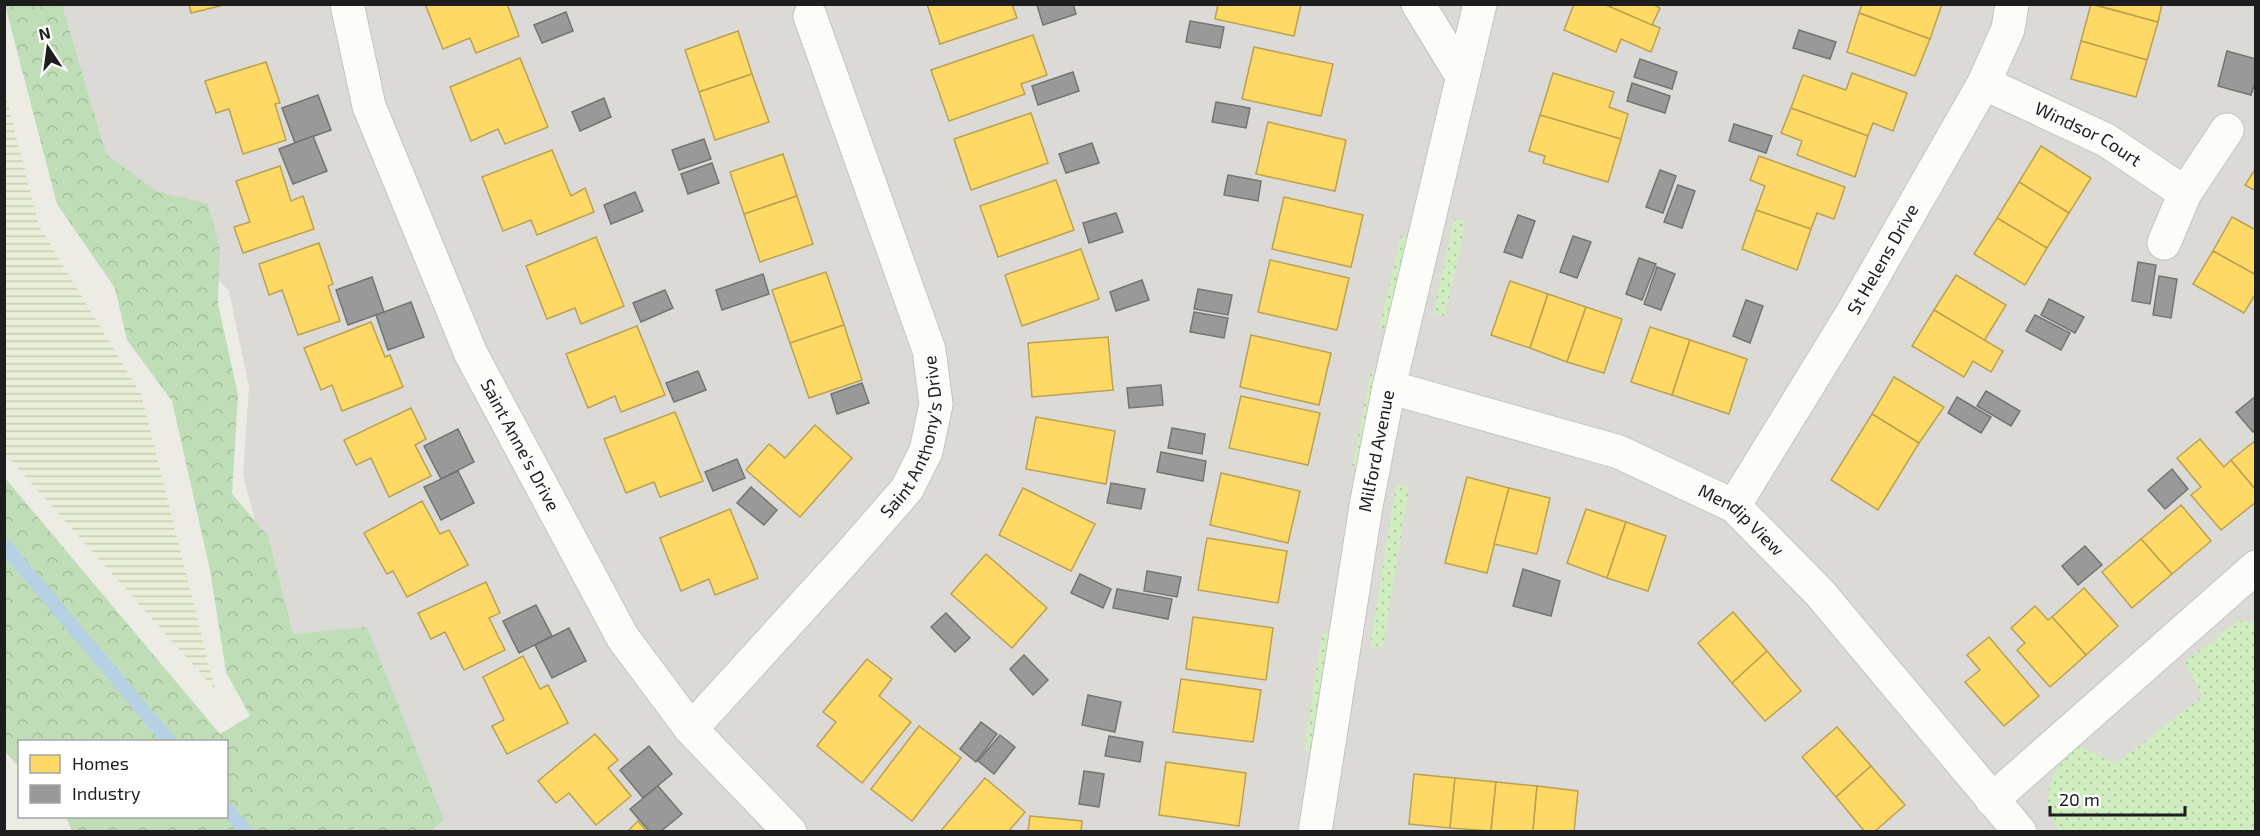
<svg xmlns="http://www.w3.org/2000/svg" width="2260" height="836" font-family="'Exo 2',sans-serif">
<style>
.residential{fill:#dbdad6}
.farmland{fill:url(#farmland-rules)}
.grass{fill:url(#grass-dots)}
.forest{fill:url(#forest-crowns)}
.homes{fill:#ffd966;stroke:#bba150;stroke-width:1.5}
.industry{fill:#999;stroke:#747474;stroke-width:1.5}
.lines{fill:none;stroke-linecap:round;stroke-linejoin:round}
.stream{stroke:#b5d1e3;stroke-width:14}
.minor-casing{stroke:#c4c4c1;stroke-width:35}
.minor{stroke:#fcfcfb;stroke-width:33}
.labels{text-anchor:middle;stroke-width:6;stroke-linejoin:round;paint-order:stroke}
.street-label{font-size:18px;fill:#1d1d1d;stroke:#fff}
</style>
<defs>
<pattern id="farmland-rules" width="6" height="5" patternUnits="userSpaceOnUse" patternTransform="scale(1.5)"><rect width="6" height="5" fill="#e9eed6"/><path d="M0 2.5h6" fill="none" stroke="#c7ccb7"/></pattern>
<pattern id="grass-dots" width="8" height="8" patternUnits="userSpaceOnUse" patternTransform="scale(1.5)"><rect width="8" height="8" fill="#d0edc0"/><path d="M2 2h.1M6 6h.1" fill="none" stroke="#b2cba5" stroke-width="1.8" stroke-linecap="round"/></pattern>
<pattern id="forest-crowns" width="20" height="18" patternUnits="userSpaceOnUse" patternTransform="scale(1.5)"><rect width="20" height="18" fill="#bfdeb7"/><path d="M2 6a3 3 0 1 1 6 0M12 15a3 3 0 1 1 6 0" fill="none" stroke="#a4be9d"/></pattern>
</defs>
<rect width="100%" height="100%" fill="#ecebe4"/>
<path class="residential" d="M 58,5 L 2255,5 L 2255,831 L 347,831 L 327,801 L 243,475 L 249,387 L 229,291 L 101,161 Z"/>
<path class="farmland" d="M 4,89 L 39,226 L 141,394 L 215,689 L 5,454 Z"/>
<g class="grass">
<path d="M 1454,219 L 1466,221 L 1445,316 L 1433,314 Z"/>
<path d="M 1401,236 L 1414,238 L 1392,331 L 1379,328 Z"/>
<path d="M 1371,371 L 1382,373 L 1363,469 L 1352,467 Z"/>
<path d="M 1396,485 L 1409,487 L 1383,648 L 1370,646 Z"/>
<path d="M 2238,621 L 2255,622 L 2255,831 L 2059,831 C 2056,824 2049,814 2048,806 C 2045,779 2060,763 2078,746 L 2117,763 L 2202,696 L 2184,662 Z"/>
<path d="M 1322,632 L 1332,634 L 1314,751 L 1304,750 Z"/>
</g>
<path class="forest" d="M 5,5 L 62,5 L 106,154 L 156,191 L 208,204 L 220,248 L 218,304 L 238,395 L 232,494 L 268,536 L 293,634 L 367,627 L 444,820 L 431,831 L 363,832 L 355,828 L 347,832 L 72,831 L 66,817 L 226,816 L 226,742 L 20,742 L 19,767 L 5,752 L 5,478 L 220,734 L 250,716 L 226,672 L 210,570 L 172,401 L 127,340 L 115,288 L 57,204 Z"/>
<g class="homes">
<path d="M 189,4 L 228,4 L 191,13 Z"/>
<path d="M 425,4 L 507,4 L 519,36 L 476,53 L 470,38 L 443,49 Z"/>
<path d="M 927,4 L 1012,4 L 1017,18 L 940,44 Z"/>
<path d="M 1218,4 L 1301,4 L 1294,36 L 1215,19 Z"/>
<path d="M 1574,4 L 1604,4 L 1660,28 L 1651,52 L 1621,39 L 1616,52 L 1564,30 Z"/>
<path d="M 1604,4 L 1652,4 L 1660,8 L 1652,25 Z"/>
<path d="M 1862,4 L 1942,4 L 1930,39 L 1859,13 Z"/>
<path d="M 2091,4 L 2158,22 L 2147,60 L 2081,41 Z"/>
<path d="M 2092,4 L 2162,4 L 2158,22 Z"/>
<path d="M 1859,13 L 1930,39 L 1915,76 L 1847,52 Z"/>
<path d="M 738,31 L 752,74 L 699,92 L 685,50 Z"/>
<path d="M 1033,35 L 1047,75 L 1021,84 L 1025,94 L 949,121 L 931,70 Z"/>
<path d="M 2081,41 L 2147,60 L 2136,97 L 2071,79 Z"/>
<path d="M 1254,47 L 1333,64 L 1321,116 L 1242,99 Z"/>
<path d="M 520,58 L 548,127 L 505,144 L 498,129 L 471,141 L 450,87 Z"/>
<path d="M 266,62 L 280,103 L 275,104 L 286,140 L 243,154 L 229,109 L 216,113 L 205,81 Z"/>
<path d="M 1553,73 L 1614,92 L 1609,107 L 1628,114 L 1621,139 L 1540,115 Z"/>
<path d="M 1852,73 L 1907,93 L 1893,131 L 1873,123 L 1868,136 L 1791,108 L 1803,75 L 1846,90 Z"/>
<path d="M 752,74 L 769,122 L 715,140 L 699,92 Z"/>
<path d="M 1791,108 L 1868,136 L 1855,177 L 1797,155 L 1802,141 L 1781,133 Z"/>
<path d="M 1031,113 L 1048,163 L 971,190 L 954,139 Z"/>
<path d="M 1540,115 L 1621,139 L 1608,182 L 1543,163 L 1545,156 L 1529,151 Z"/>
<path d="M 1268,122 L 1346,140 L 1335,191 L 1256,174 Z"/>
<path d="M 2041,146 L 2091,178 L 2069,213 L 2019,182 Z"/>
<path d="M 552,150 L 571,196 L 585,188 L 594,212 L 537,235 L 531,220 L 503,231 L 482,177 Z"/>
<path d="M 783,154 L 797,196 L 744,214 L 730,172 Z"/>
<path d="M 1759,156 L 1845,187 L 1834,219 L 1817,213 L 1811,229 L 1756,210 L 1765,186 L 1750,180 Z"/>
<path d="M 280,166 L 291,201 L 303,196 L 314,229 L 243,253 L 234,227 L 250,222 L 236,181 Z"/>
<path d="M 2256,168 L 2256,191 L 2245,185 Z"/>
<path d="M 1056,180 L 1074,230 L 998,257 L 980,206 Z"/>
<path d="M 2019,182 L 2069,213 L 2047,248 L 1997,218 Z"/>
<path d="M 797,196 L 813,244 L 760,262 L 744,214 Z"/>
<path d="M 1284,197 L 1363,215 L 1351,267 L 1272,249 Z"/>
<path d="M 1756,210 L 1811,229 L 1797,270 L 1742,249 Z"/>
<path d="M 2232,217 L 2256,230 L 2256,275 L 2213,251 Z"/>
<path d="M 1997,218 L 2047,248 L 2025,285 L 1974,254 Z"/>
<path d="M 596,237 L 624,306 L 581,324 L 575,308 L 547,319 L 526,266 Z"/>
<path d="M 319,243 L 333,284 L 328,286 L 340,321 L 298,335 L 282,290 L 269,295 L 259,264 Z"/>
<path d="M 1081,249 L 1099,299 L 1022,326 L 1005,275 Z"/>
<path d="M 2213,251 L 2256,275 L 2256,293 L 2244,313 L 2193,284 Z"/>
<path d="M 1270,260 L 1349,278 L 1337,330 L 1258,312 Z"/>
<path d="M 826,272 L 844,325 L 790,343 L 772,290 Z"/>
<path d="M 1956,275 L 2006,305 L 1984,341 L 1934,310 Z"/>
<path d="M 1510,281 L 1548,294 L 1530,348 L 1491,335 Z"/>
<path d="M 1548,294 L 1586,307 L 1567,362 L 1530,348 Z"/>
<path d="M 1586,307 L 1622,319 L 1604,373 L 1567,362 Z"/>
<path d="M 1934,310 L 2003,351 L 1991,372 L 1973,361 L 1964,377 L 1912,346 Z"/>
<path d="M 371,322 L 385,357 L 390,355 L 403,387 L 342,411 L 332,385 L 321,390 L 304,348 Z"/>
<path d="M 844,325 L 862,380 L 809,398 L 790,343 Z"/>
<path d="M 637,326 L 665,395 L 621,412 L 615,396 L 588,408 L 566,354 Z"/>
<path d="M 1650,327 L 1690,340 L 1672,395 L 1631,382 Z"/>
<path d="M 1251,335 L 1331,353 L 1319,405 L 1240,387 Z"/>
<path d="M 1108,337 L 1113,390 L 1032,397 L 1028,343 Z"/>
<path d="M 1690,340 L 1747,359 L 1729,414 L 1672,395 Z"/>
<path d="M 1894,377 L 1944,407 L 1919,443 L 1872,414 Z"/>
<path d="M 1241,396 L 1320,413 L 1308,465 L 1229,448 Z"/>
<path d="M 411,408 L 426,439 L 415,445 L 431,476 L 389,497 L 371,458 L 356,465 L 344,440 Z"/>
<path d="M 675,412 L 703,481 L 660,497 L 654,482 L 626,493 L 604,439 Z"/>
<path d="M 1872,414 L 1919,443 L 1878,510 L 1831,480 Z"/>
<path d="M 1036,417 L 1115,431 L 1106,484 L 1026,469 Z"/>
<path d="M 815,425 L 852,458 L 800,517 L 746,470 L 769,444 L 785,458 Z"/>
<path d="M 2200,439 L 2224,467 L 2231,460 L 2256,490 L 2256,502 L 2221,530 L 2191,495 L 2201,487 L 2177,458 Z"/>
<path d="M 2256,440 L 2256,490 L 2231,460 Z"/>
<path d="M 1221,473 L 1300,491 L 1288,543 L 1210,525 Z"/>
<path d="M 1467,477 L 1509,488 L 1487,573 L 1445,563 Z"/>
<path d="M 1023,488 L 1095,524 L 1071,571 L 999,535 Z"/>
<path d="M 1509,488 L 1550,498 L 1537,554 L 1494,544 Z"/>
<path d="M 422,501 L 440,534 L 449,530 L 468,565 L 407,597 L 393,571 L 387,574 L 364,533 Z"/>
<path d="M 2181,505 L 2211,541 L 2172,574 L 2141,539 Z"/>
<path d="M 730,509 L 758,578 L 715,595 L 709,579 L 681,591 L 660,538 Z"/>
<path d="M 1586,509 L 1626,522 L 1607,578 L 1567,563 Z"/>
<path d="M 1626,522 L 1666,536 L 1648,591 L 1607,578 Z"/>
<path d="M 1207,538 L 1287,551 L 1278,603 L 1198,590 Z"/>
<path d="M 2141,539 L 2172,574 L 2132,608 L 2102,572 Z"/>
<path d="M 986,554 L 1047,608 L 1012,648 L 951,594 Z"/>
<path d="M 486,582 L 500,613 L 489,618 L 505,650 L 464,670 L 445,632 L 431,639 L 418,613 Z"/>
<path d="M 2084,588 L 2118,626 L 2086,655 L 2052,617 Z"/>
<path d="M 2035,606 L 2048,620 L 2052,617 L 2086,655 L 2050,687 L 2017,650 L 2025,643 L 2011,628 Z"/>
<path d="M 1733,612 L 1767,651 L 1732,683 L 1698,643 Z"/>
<path d="M 1193,617 L 1273,628 L 1266,680 L 1186,669 Z"/>
<path d="M 1989,637 L 2039,696 L 2004,726 L 1965,682 L 1980,670 L 1967,655 Z"/>
<path d="M 1767,651 L 1801,691 L 1765,721 L 1732,683 Z"/>
<path d="M 523,656 L 540,689 L 548,685 L 568,723 L 507,754 L 492,726 L 504,720 L 483,677 Z"/>
<path d="M 867,659 L 892,679 L 879,696 L 911,722 L 862,783 L 817,746 L 836,722 L 823,712 Z"/>
<path d="M 1181,679 L 1261,690 L 1253,742 L 1173,732 Z"/>
<path d="M 919,726 L 961,758 L 912,821 L 871,789 Z"/>
<path d="M 1837,727 L 1871,766 L 1836,797 L 1802,757 Z"/>
<path d="M 595,734 L 618,760 L 608,768 L 631,796 L 596,825 L 569,793 L 556,803 L 538,781 Z"/>
<path d="M 1166,762 L 1246,773 L 1239,826 L 1159,815 Z"/>
<path d="M 1871,766 L 1905,805 L 1874,832 L 1865,832 L 1836,797 Z"/>
<path d="M 1414,774 L 1455,778 L 1450,828 L 1409,824 Z"/>
<path d="M 985,778 L 1025,812 L 1008,832 L 940,832 Z"/>
<path d="M 1455,778 L 1496,782 L 1491,831 L 1450,828 Z"/>
<path d="M 1496,782 L 1537,786 L 1533,832 L 1491,831 Z"/>
<path d="M 1537,786 L 1578,791 L 1574,832 L 1533,832 Z"/>
<path d="M 1030,816 L 1082,821 L 1081,832 L 1028,832 Z"/>
<path d="M 638,821 L 647,832 L 627,832 Z"/>
</g>
<g class="industry">
<path d="M 1039,4 L 1073,4 L 1076,14 L 1043,25 L 1037,5 Z"/>
<path d="M 566,12 L 573,31 L 542,43 L 534,25 Z"/>
<path d="M 1190,21 L 1224,27 L 1220,48 L 1186,42 Z"/>
<path d="M 1799,30 L 1836,42 L 1830,59 L 1793,48 Z"/>
<path d="M 2227,51 L 2256,59 L 2256,80 L 2251,95 L 2218,86 Z"/>
<path d="M 1640,59 L 1677,72 L 1672,89 L 1634,77 Z"/>
<path d="M 1073,72 L 1079,91 L 1038,105 L 1032,86 Z"/>
<path d="M 1632,83 L 1670,96 L 1665,113 L 1627,101 Z"/>
<path d="M 318,95 L 331,130 L 295,143 L 282,108 Z"/>
<path d="M 604,98 L 611,117 L 580,131 L 572,112 Z"/>
<path d="M 1216,102 L 1250,108 L 1246,128 L 1212,122 Z"/>
<path d="M 1734,124 L 1772,136 L 1766,153 L 1729,141 Z"/>
<path d="M 313,136 L 327,171 L 293,184 L 279,149 Z"/>
<path d="M 704,139 L 711,159 L 679,170 L 672,150 Z"/>
<path d="M 1092,143 L 1099,163 L 1066,173 L 1059,154 Z"/>
<path d="M 712,163 L 719,183 L 688,194 L 681,174 Z"/>
<path d="M 1660,170 L 1676,176 L 1663,213 L 1646,207 Z"/>
<path d="M 1228,175 L 1261,181 L 1258,201 L 1224,195 Z"/>
<path d="M 1678,185 L 1695,191 L 1682,228 L 1664,222 Z"/>
<path d="M 635,192 L 643,211 L 611,224 L 604,205 Z"/>
<path d="M 1116,213 L 1123,232 L 1089,243 L 1083,223 Z"/>
<path d="M 1518,215 L 1535,221 L 1522,258 L 1504,252 Z"/>
<path d="M 1573,236 L 1591,242 L 1577,278 L 1560,272 Z"/>
<path d="M 1639,258 L 1656,264 L 1642,300 L 1626,294 Z"/>
<path d="M 2138,262 L 2156,265 L 2150,304 L 2132,301 Z"/>
<path d="M 1657,267 L 1675,274 L 1661,310 L 1644,304 Z"/>
<path d="M 763,274 L 769,294 L 722,310 L 716,290 Z"/>
<path d="M 2159,276 L 2177,279 L 2171,318 L 2153,315 Z"/>
<path d="M 372,277 L 384,312 L 348,325 L 336,290 Z"/>
<path d="M 1142,280 L 1149,300 L 1116,311 L 1110,292 Z"/>
<path d="M 1198,289 L 1232,295 L 1228,315 L 1194,309 Z"/>
<path d="M 665,290 L 673,308 L 641,322 L 633,303 Z"/>
<path d="M 2049,299 L 2084,317 L 2075,333 L 2041,315 Z"/>
<path d="M 1746,300 L 1763,306 L 1750,343 L 1733,336 Z"/>
<path d="M 411,302 L 424,337 L 388,350 L 376,315 Z"/>
<path d="M 1194,312 L 1228,318 L 1224,338 L 1190,332 Z"/>
<path d="M 2035,315 L 2070,333 L 2061,350 L 2026,331 Z"/>
<path d="M 698,371 L 706,390 L 674,402 L 666,383 Z"/>
<path d="M 862,383 L 869,403 L 837,414 L 831,394 Z"/>
<path d="M 1161,385 L 1163,405 L 1129,408 L 1127,388 Z"/>
<path d="M 1986,391 L 2020,411 L 2011,426 L 1977,406 Z"/>
<path d="M 2256,396 L 2256,430 L 2253,432 L 2236,412 Z"/>
<path d="M 1957,397 L 1991,417 L 1981,433 L 1948,413 Z"/>
<path d="M 1172,428 L 1205,434 L 1202,454 L 1168,448 Z"/>
<path d="M 458,429 L 474,462 L 441,479 L 424,446 Z"/>
<path d="M 1161,452 L 1206,461 L 1203,481 L 1157,472 Z"/>
<path d="M 737,459 L 745,478 L 713,491 L 705,472 Z"/>
<path d="M 2172,469 L 2188,489 L 2165,509 L 2148,490 Z"/>
<path d="M 458,471 L 474,503 L 441,520 L 424,487 Z"/>
<path d="M 1111,483 L 1145,489 L 1141,509 L 1107,503 Z"/>
<path d="M 751,487 L 777,510 L 764,525 L 737,503 Z"/>
<path d="M 2085,546 L 2102,565 L 2078,585 L 2062,566 Z"/>
<path d="M 1523,569 L 1560,581 L 1551,616 L 1513,606 Z"/>
<path d="M 1147,571 L 1181,577 L 1177,597 L 1144,591 Z"/>
<path d="M 1080,574 L 1111,589 L 1103,608 L 1071,593 Z"/>
<path d="M 1117,589 L 1172,599 L 1168,619 L 1113,608 Z"/>
<path d="M 536,605 L 552,636 L 519,653 L 503,621 Z"/>
<path d="M 946,613 L 970,638 L 955,652 L 931,627 Z"/>
<path d="M 569,628 L 586,661 L 552,678 L 535,645 Z"/>
<path d="M 1024,655 L 1048,680 L 1033,695 L 1010,669 Z"/>
<path d="M 1088,695 L 1121,702 L 1115,732 L 1082,725 Z"/>
<path d="M 981,722 L 997,734 L 976,762 L 960,749 Z"/>
<path d="M 1000,735 L 1015,747 L 994,774 L 978,761 Z"/>
<path d="M 1109,736 L 1143,742 L 1140,762 L 1105,756 Z"/>
<path d="M 649,746 L 672,774 L 643,798 L 620,770 Z"/>
<path d="M 1084,771 L 1104,774 L 1099,807 L 1079,804 Z"/>
<path d="M 658,786 L 682,814 L 660,832 L 650,832 L 630,809 Z"/>
</g>
<g class="lines">
<g class="stream">
<path d="M 4,545 L 170,742"/>
<path d="M 226,808 L 246,832"/>
</g>
<defs>
<g id="minor">
<path id="s1" d="M 347,4 L 369,106 L 471,354 L 623,638 L 691,729 L 790,832"/>
<path d="M 1418,4 L 1462,76"/>
<path id="s2" d="M 1984,83 L 2106,140 L 2185,193 L 2227,130"/>
<path d="M 2164,243 L 2185,193"/>
<path id="s3" d="M 1389,387 L 1619,452 L 1734,506 L 1819,592 L 2020,832"/>
<path id="s4" d="M 1734,506 L 1853,312 L 1984,83 L 2008,29 L 2012,4"/>
<path id="s5" d="M 691,729 L 845,560 L 907,489 L 926,451 L 936,404 L 929,350 L 810,16"/>
<path d="M 1992,800 L 2256,567"/>
<path id="s6" d="M 1315,832 L 1366,506 L 1389,387 L 1480,4"/>
</g>
</defs>
<use href="#minor" class="minor-casing"/>
<use href="#minor" class="minor"/>
</g>
<g class="labels">
<g class="street-label">
<text dy="6" stroke="none"><textPath href="#s2" startOffset="116">Windsor Court</textPath></text>
<text dy="6" stroke="none"><textPath href="#s4" startOffset="288">St Helens Drive</textPath></text>
<text dy="6" stroke="none"><textPath href="#s5" startOffset="375">Saint Anthony's Drive</textPath></text>
<text dy="6" stroke="none"><textPath href="#s1" startOffset="476">Saint Anne's Drive</textPath></text>
<text dy="6" stroke="none"><textPath href="#s6" startOffset="386">Milford Avenue</textPath></text>
<text dy="6" stroke="none"><textPath href="#s3" startOffset="380">Mendip View</textPath></text>
</g>
</g>
<rect width="2260" height="836" fill="none" stroke="#1d1d1d" stroke-width="12"/>
<rect x="18" y="740" width="210" height="78" fill="#ffffff" stroke="#a5a5a5" stroke-width="1.5"/>
<rect x="30" y="755" width="30" height="18" fill="#ffd966" stroke="#a5a5a5" stroke-width="1.5"/>
<text x="72" y="770" font-size="18" fill="#1d1d1d">Homes</text>
<rect x="30" y="785" width="30" height="18" fill="#999999" stroke="#a5a5a5" stroke-width="1.5"/>
<text x="72" y="800" font-size="18" fill="#1d1d1d">Industry</text>
<g transform="translate(48 48) rotate(347)" stroke="#ffffff" stroke-width="4.5" paint-order="stroke">
<path d="M0-4.5L10 22L0 15L-10 22Z" fill="#1d1d1d"/>
<text y="-9" font-size="16" font-weight="bold" text-anchor="middle" fill="#1d1d1d">N</text>
</g>
<path d="M2050 806v9h135v-9" fill="none" stroke="#1d1d1d" stroke-width="3"/>
<text x="2059" y="806" font-size="18" fill="#1d1d1d" stroke="#ffffff" stroke-width="4.5" paint-order="stroke">20 m</text>
</svg>
